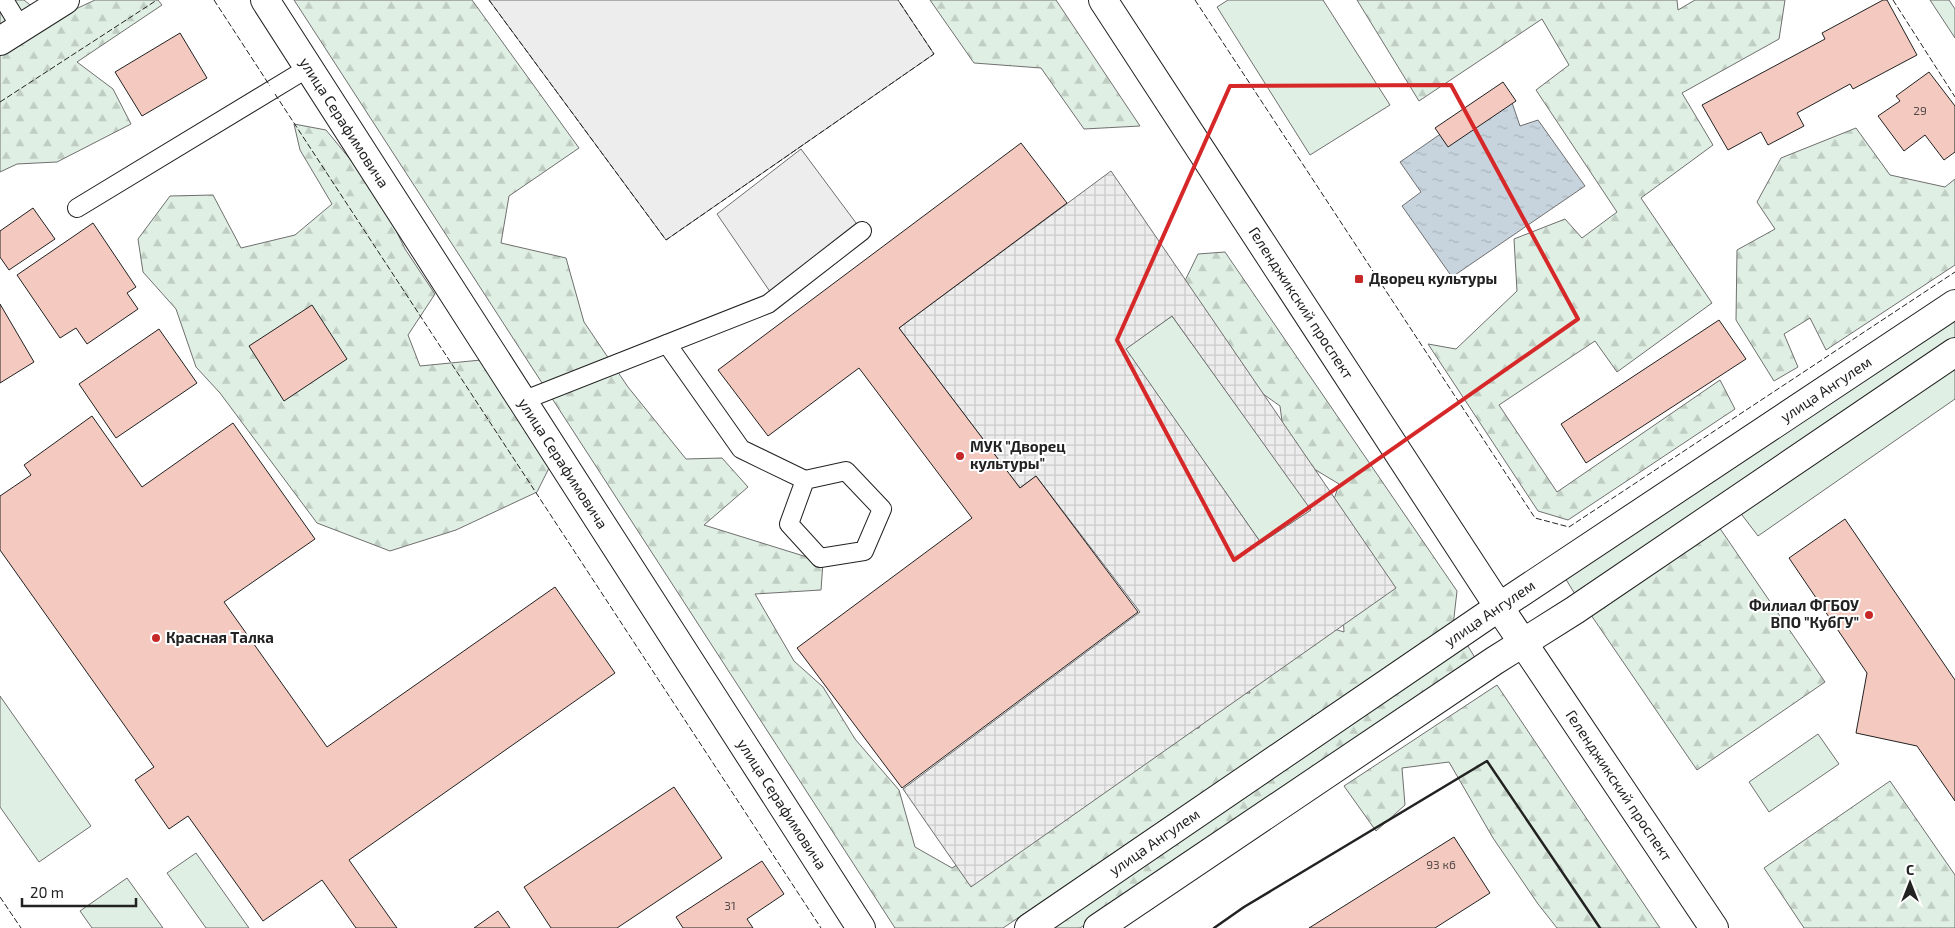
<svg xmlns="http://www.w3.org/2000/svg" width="1955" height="928" font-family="'Exo 2',sans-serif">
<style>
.grass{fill:#e0efe3;stroke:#6f6f6f}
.forest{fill:url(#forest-firs);stroke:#6f6f6f}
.parking{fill:#ededed;stroke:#6f6f6f}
.plaza{fill:url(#plaza-grid);stroke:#6f6f6f;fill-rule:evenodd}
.water{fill:url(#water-ripples);stroke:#6f6f6f}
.building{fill:#f3c9c0;stroke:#222}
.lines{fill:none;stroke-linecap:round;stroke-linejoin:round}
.lane-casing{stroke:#222;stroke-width:20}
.street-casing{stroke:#222;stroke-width:30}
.primary-casing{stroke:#222;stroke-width:30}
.lane{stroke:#fff;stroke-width:18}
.street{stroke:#fff;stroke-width:28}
.primary{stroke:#fff;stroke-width:28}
.fence{stroke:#222;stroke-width:1;stroke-dasharray:6 2.5;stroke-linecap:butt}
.wall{stroke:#222;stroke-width:2.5}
.marked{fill:none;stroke:#d62828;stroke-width:4;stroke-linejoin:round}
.poi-dot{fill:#c62828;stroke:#fff;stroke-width:2}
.labels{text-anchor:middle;stroke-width:4;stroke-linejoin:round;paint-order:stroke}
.number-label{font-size:12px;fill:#564c4a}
.street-label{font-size:15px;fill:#222;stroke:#fff}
.poi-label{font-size:15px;font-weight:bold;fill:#222;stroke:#fff;text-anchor:start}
</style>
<defs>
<pattern id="forest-firs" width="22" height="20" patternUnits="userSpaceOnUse" patternTransform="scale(1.25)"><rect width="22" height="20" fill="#e0efe3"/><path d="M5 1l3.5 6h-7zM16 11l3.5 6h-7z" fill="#c0cdc2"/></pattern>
<pattern id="plaza-grid" width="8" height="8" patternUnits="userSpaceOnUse" patternTransform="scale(1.25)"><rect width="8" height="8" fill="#ededed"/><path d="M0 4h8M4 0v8" fill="none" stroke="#cbcbcb"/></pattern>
<pattern id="water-ripples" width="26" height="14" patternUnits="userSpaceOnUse" patternTransform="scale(1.25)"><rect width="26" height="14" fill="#c7d3dd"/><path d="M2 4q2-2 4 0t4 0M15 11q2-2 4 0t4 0" fill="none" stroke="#abb5bd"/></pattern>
</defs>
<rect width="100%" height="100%" fill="#fff"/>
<g class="grass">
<path d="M 1228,0 L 1323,0 L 1390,105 L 1310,155 L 1217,7 Z"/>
<path d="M 1930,0 L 1949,0 L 1955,9 L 1955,38 Z"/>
<path d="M 1955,312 L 1955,345 L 1578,599 L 1562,573 Z"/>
<path d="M 1172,316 L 1312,510 L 1261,543 L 1125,349 Z"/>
<path d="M 1955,366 L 1955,399 L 1758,536 L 1739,511 Z"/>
<path d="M 0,696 L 91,826 L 39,862 L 0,807 Z"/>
<path d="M 1818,734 L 1839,764 L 1769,812 L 1749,782 Z"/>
<path d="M 196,853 L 249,928 L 206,928 L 167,873 Z"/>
<path d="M 127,878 L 163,928 L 92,928 L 80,911 Z"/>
</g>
<g class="forest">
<path d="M 0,0 L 24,0 L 50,21 L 95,0 L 158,0 L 162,5 L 77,62 L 113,89 L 131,124 L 57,162 L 17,164 L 0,172 Z"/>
<path d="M 294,0 L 472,0 L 579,148 L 509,196 L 501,243 L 566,258 L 584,322 L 628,387 L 686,459 L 722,458 L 748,487 L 704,525 L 823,562 L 821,590 L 755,594 L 794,661 L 823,687 L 855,739 L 899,790 L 915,847 L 952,868 L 998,839 L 1063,795 L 1090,803 L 1119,738 L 1199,728 L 1214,695 L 1250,693 L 1237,656 L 1288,615 L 1344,632 L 1343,615 L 1329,515 L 1339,484 L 1286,452 L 1280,406 L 1231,371 L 1180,291 L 1198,254 L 1225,252 L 1457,591 L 1453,626 L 1003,928 L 895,928 Z"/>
<path d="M 930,0 L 1056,0 L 1140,126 L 1084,129 L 1041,68 L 974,63 Z"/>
<path d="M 1357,0 L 1677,0 L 1678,10 L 1695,0 L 1785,0 L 1779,39 L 1682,93 L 1713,145 L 1641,198 L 1712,303 L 1617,372 L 1595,341 L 1499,405 L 1557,492 L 1720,380 L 1735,409 L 1568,520 L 1538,511 L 1428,344 L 1456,349 L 1517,291 L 1514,239 L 1565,219 L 1582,238 L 1617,212 L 1536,90 L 1569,65 L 1542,19 L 1419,101 Z"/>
<path d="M 294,124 L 326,130 L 378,193 L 405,249 L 435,294 L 408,335 L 420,366 L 481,360 L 551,464 L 537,492 L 456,530 L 390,551 L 317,523 L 220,393 L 196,367 L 176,309 L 143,272 L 138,239 L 170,196 L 213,195 L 241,248 L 295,235 L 332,204 L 300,150 Z"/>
<path d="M 1856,128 L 1890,175 L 1945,187 L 1955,179 L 1955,265 L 1826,350 L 1810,318 L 1784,334 L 1798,367 L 1774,381 L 1736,320 L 1737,250 L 1775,229 L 1757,202 L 1781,158 Z"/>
<path d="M 1719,527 L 1825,682 L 1697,770 L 1591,615 Z"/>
<path d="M 1466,643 L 1477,661 L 1080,928 L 1048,928 Z"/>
<path d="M 1497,685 L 1660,928 L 1557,928 L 1538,904 L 1493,838 L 1449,762 L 1402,768 L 1405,805 L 1376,831 L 1344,786 Z"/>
<path d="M 1890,781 L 1955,875 L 1955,928 L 1804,928 L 1764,868 Z"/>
</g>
<g class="parking">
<path d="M 489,0 L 898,0 L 934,54 L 666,240 Z"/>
<path d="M 801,149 L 862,231 L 775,299 L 717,214 Z"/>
</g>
<path class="plaza" d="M 1111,171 L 1396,588 L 971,887 L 903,789 L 1140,612 L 1036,476 L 1020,488 L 899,328 ZM 1172,316 L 1311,510 L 1261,543 L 1126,349 Z"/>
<path class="water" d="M 1507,88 L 1520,126 L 1538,120 L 1585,186 L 1452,277 L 1402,206 L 1421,192 L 1400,162 Z"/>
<g class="building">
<path d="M 1883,0 L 1887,0 L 1917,55 L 1853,89 L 1850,84 L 1797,113 L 1804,126 L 1768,145 L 1761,132 L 1728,150 L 1702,105 L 1825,39 L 1822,33 Z"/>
<path d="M 180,33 L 207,78 L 142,116 L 115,72 Z"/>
<path d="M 1929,72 L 1955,106 L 1955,152 L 1944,160 L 1925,135 L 1904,151 L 1878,116 L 1900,101 L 1896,96 Z"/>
<path d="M 1503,82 L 1516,101 L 1448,147 L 1435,128 Z"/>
<path d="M 1021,143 L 1067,203 L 899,328 L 1020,488 L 1036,476 L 1138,612 L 902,788 L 797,648 L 972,518 L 859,368 L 768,436 L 718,370 Z"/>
<path d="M 33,208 L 55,239 L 9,270 L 0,257 L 0,231 Z"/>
<path d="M 93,223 L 136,287 L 127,293 L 138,309 L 87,344 L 76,328 L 60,338 L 17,275 Z"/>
<path d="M 0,304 L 34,362 L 0,383 Z"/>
<path d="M 312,305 L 347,359 L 284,401 L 249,346 Z"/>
<path d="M 1719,320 L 1746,359 L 1586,463 L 1561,424 Z"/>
<path d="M 159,329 L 197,383 L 116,438 L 79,384 Z"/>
<path d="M 92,416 L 142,487 L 233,423 L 315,539 L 224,602 L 327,747 L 555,587 L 615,673 L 349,860 L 397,928 L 356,928 L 322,880 L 263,921 L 188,816 L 169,829 L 135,780 L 154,767 L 0,550 L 0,496 L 31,475 L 24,465 Z"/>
<path d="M 1845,519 L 1955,680 L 1955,801 L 1917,746 L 1856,733 L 1867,673 L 1789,558 Z"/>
<path d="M 674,787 L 722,858 L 617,928 L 551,928 L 524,887 Z"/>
<path d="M 1454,837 L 1490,893 L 1435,928 L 1309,928 Z"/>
<path d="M 762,861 L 784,894 L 747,919 L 753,928 L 683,928 L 676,917 Z"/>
<path d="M 498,911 L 510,928 L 474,928 Z"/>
</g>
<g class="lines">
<defs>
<g id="lane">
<path d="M 4,0 L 21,28"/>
<path d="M 77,208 L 308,68"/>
<path d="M 667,344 L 741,449 L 805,480 L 789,524 L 820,558 L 864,551 L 882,509 L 846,471 L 805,480"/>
<path d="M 522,401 L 768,304 L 862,231"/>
</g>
<g id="street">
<path id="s1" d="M 265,0 L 861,928"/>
<path d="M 0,41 L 65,0"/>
<path id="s2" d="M 1029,928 L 1499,607 L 1955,304"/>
<path d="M 1098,928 L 1494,661 L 1575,610 L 1955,352"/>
</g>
<g id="primary">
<path id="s3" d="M 1103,0 L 1499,607 L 1714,928"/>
</g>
</defs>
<use href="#lane" class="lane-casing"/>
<use href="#street" class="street-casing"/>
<use href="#primary" class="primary-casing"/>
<use href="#lane" class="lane"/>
<use href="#street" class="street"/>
<use href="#primary" class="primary"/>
<g class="fence">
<path d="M 214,0 L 270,86"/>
<path d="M 489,0 L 666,240 L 934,54 L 898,0"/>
<path d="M 1195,0 L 1535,518 L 1569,527 L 1955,272"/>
<path d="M 1893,0 L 1955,97"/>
<path d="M 275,94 L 821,928"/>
<path d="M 0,102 L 157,0"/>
<path d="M 0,897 L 21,928"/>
</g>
<path class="wall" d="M 1214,928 L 1244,907 L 1487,761 L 1600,928"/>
</g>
<path class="marked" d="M 1451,85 L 1578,319 L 1234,560 L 1117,340 L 1230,86 Z"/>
<g class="poi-dot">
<rect x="1354" y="274" width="10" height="10" rx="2.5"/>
<circle cx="960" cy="456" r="5"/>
<circle cx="1869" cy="615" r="5"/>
<circle cx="156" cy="638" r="5"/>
</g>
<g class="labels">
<g class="number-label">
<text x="1920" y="115">29</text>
<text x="1441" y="869">93 к6</text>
<text x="730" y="910">31</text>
</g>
<g class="street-label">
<text dy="5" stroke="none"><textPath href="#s1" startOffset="146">улица Серафимовича</textPath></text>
<text dy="5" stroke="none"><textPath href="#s3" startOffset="362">Геленджикский проспект</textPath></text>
<text dy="5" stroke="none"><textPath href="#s2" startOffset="962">улица Ангулем</textPath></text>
<text dy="5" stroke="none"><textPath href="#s1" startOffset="551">улица Серафимовича</textPath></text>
<text dy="5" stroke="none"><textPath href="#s2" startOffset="558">улица Ангулем</textPath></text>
<text dy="5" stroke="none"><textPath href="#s3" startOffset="940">Геленджикский проспект</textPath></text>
<text dy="5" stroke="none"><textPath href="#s1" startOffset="956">улица Серафимовича</textPath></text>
<text dy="5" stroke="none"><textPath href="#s2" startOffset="152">улица Ангулем</textPath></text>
</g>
<g class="poi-label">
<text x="1369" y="284">Дворец культуры</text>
<text x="970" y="452">МУК "Дворец<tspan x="970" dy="17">культуры"</tspan></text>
<text x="1859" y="611" text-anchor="end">Филиал ФГБОУ<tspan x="1859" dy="17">ВПО "КубГУ"</tspan></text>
<text x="166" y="643">Красная Талка</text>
</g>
</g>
<g transform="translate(1910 883)" stroke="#ffffff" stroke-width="4" paint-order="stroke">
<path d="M0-4L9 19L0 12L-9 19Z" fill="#222222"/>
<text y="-8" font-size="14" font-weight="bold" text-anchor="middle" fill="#222222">С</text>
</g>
<path d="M22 898v8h114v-8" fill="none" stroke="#222222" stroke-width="2.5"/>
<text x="30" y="898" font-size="15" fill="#222222" stroke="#ffffff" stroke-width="4" paint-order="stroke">20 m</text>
</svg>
